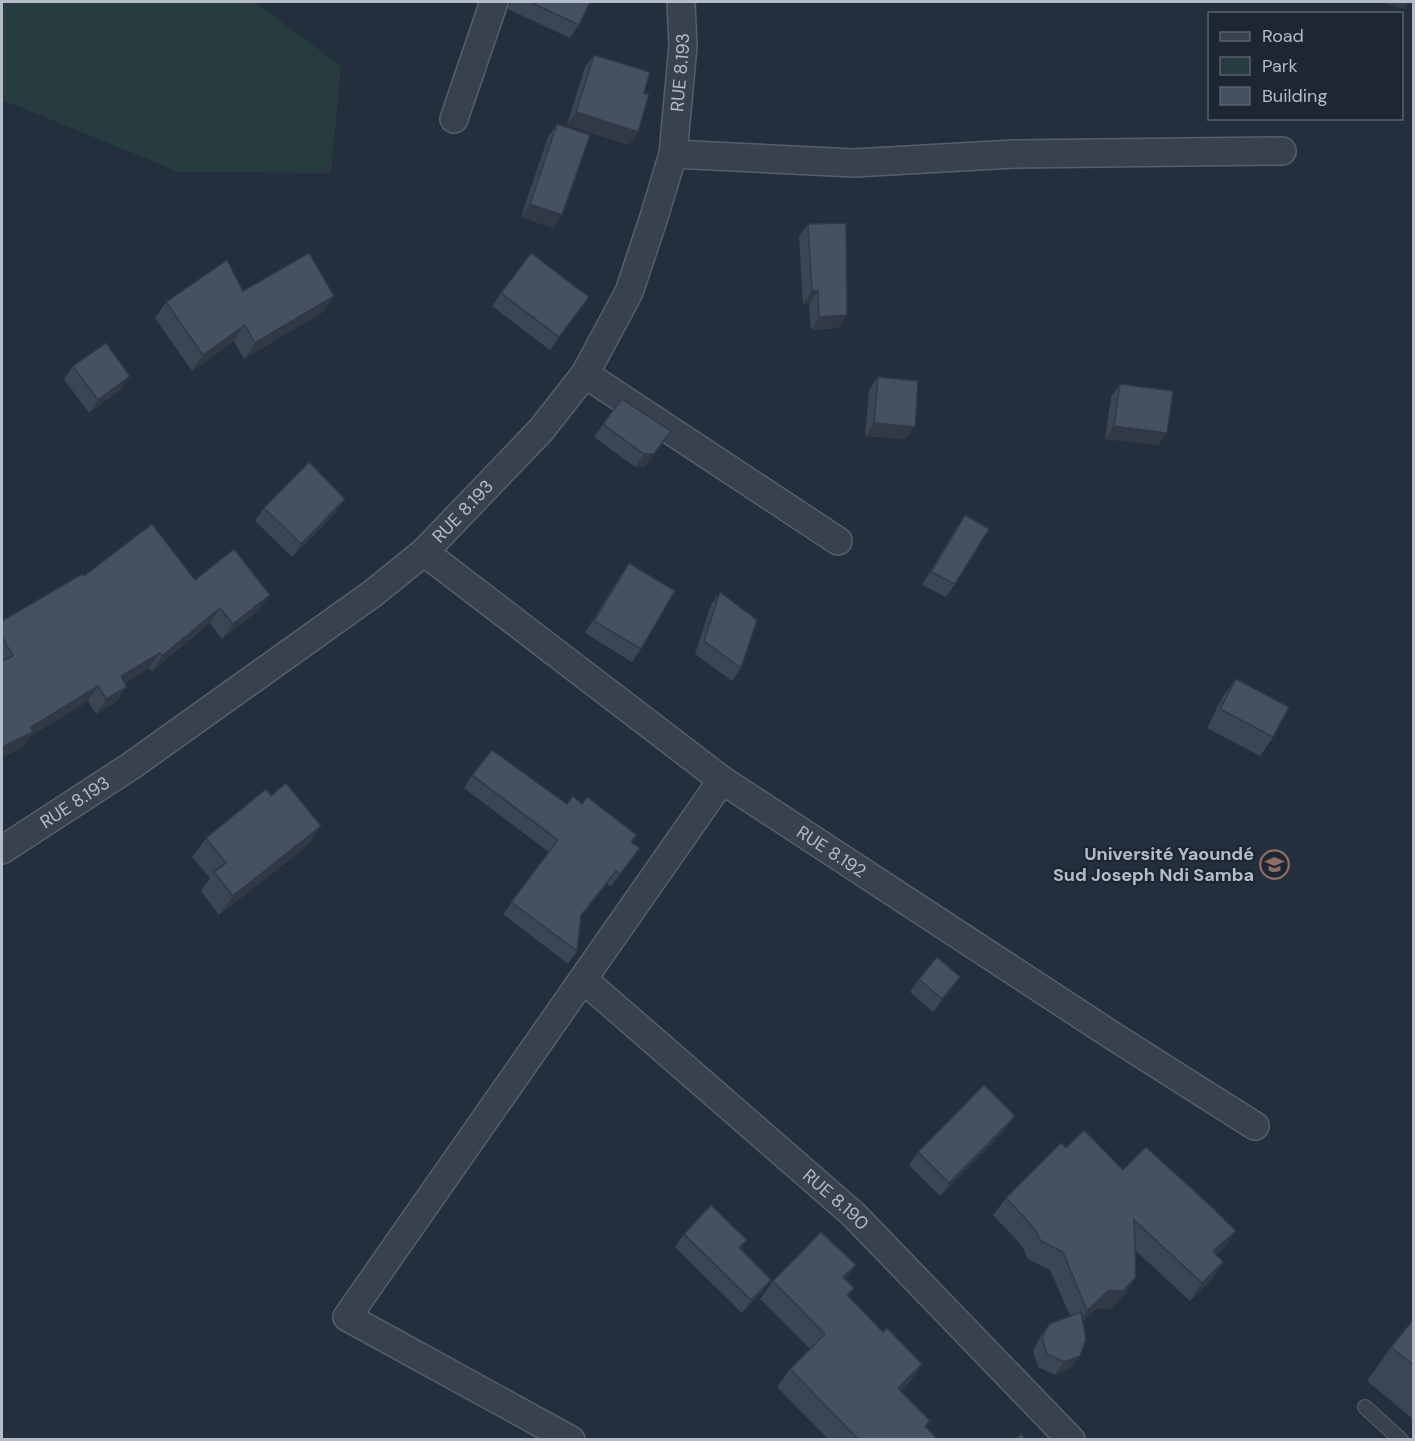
<svg xmlns="http://www.w3.org/2000/svg" width="1415" height="1441" font-family="'DM Sans',sans-serif">
<style>
.green{fill:#263c3f}
.lines{fill:none;stroke-linecap:round;stroke-linejoin:round}
.service-casing{stroke:#565f6c;stroke-width:16}
.minor-casing{stroke:#565f6c;stroke-width:30}
.service{stroke:#38414e;stroke-width:14}
.minor{stroke:#38414e;stroke-width:27}
.wall{fill:#3b4654}
.shaded-wall{fill:#303945}
.building{fill:#455162;stroke:#303945;stroke-width:1.5}
.labels{text-anchor:middle;stroke-width:4.5;stroke-linejoin:round;paint-order:stroke}
.street-label{font-size:18px;fill:#b4bcc9;stroke:#1d2633}
.poi-label{font-size:18px;font-weight:bold;fill:#b4bcc9;stroke:#1d2633;text-anchor:end}
</style>
<rect width="100%" height="100%" fill="#242f3e"/>
<path class="green" d="M 2,2 L 254,2 L 341,66 L 331,173 L 179,172 L 5,101 L 2,103 Z"/>
<g class="lines">
<defs>
<path id="service" d="M 1365,1407 L 1401,1440"/>
<g id="minor">
<path d="M 454,119 L 494,2"/>
<path d="M 673,154 L 854,163 L 1014,154 L 1282,151"/>
<path d="M 585,374 L 838,541"/>
<path id="s1" d="M 424,552 L 722,780 L 1113,1036 L 1255,1126"/>
<path id="s2" d="M 2,850 L 131,766 L 372,594 L 424,552 L 541,430 L 585,374 L 629,292 L 654,217 L 673,154 L 683,46 L 681,2"/>
<path id="s3" d="M 584,980 L 854,1215 L 1071,1440"/>
<path d="M 571,1440 L 347,1317 L 722,780"/>
</g>
</defs>
<use href="#service" class="service-casing"/>
<use href="#minor" class="minor-casing"/>
<use href="#service" class="service"/>
<use href="#minor" class="minor"/>
</g>
<g class="wall">
<path d="M 511,2 L 590,2 L 579,25 L 570,38 L 508,9 Z"/>
<path d="M 594,55 L 629,145 L 567,125 L 585,67 Z"/>
<path d="M 557,124 L 553,228 L 521,217 L 548,137 Z"/>
<path d="M 808,224 L 847,315 L 838,328 L 811,330 L 809,304 L 803,304 L 799,236 Z"/>
<path d="M 243,291 L 323,312 L 244,359 L 234,341 L 192,371 L 155,318 L 166,302 Z"/>
<path d="M 501,293 L 589,297 L 550,350 L 492,306 Z"/>
<path d="M 73,366 L 121,389 L 89,413 L 64,379 Z"/>
<path d="M 878,377 L 906,439 L 865,436 L 869,390 Z"/>
<path d="M 1120,384 L 1158,445 L 1105,439 L 1111,397 Z"/>
<path d="M 603,424 L 662,444 L 645,467 L 635,467 L 594,437 Z"/>
<path d="M 264,508 L 336,512 L 292,557 L 255,521 Z"/>
<path d="M 965,515 L 955,584 L 946,597 L 922,585 L 956,528 Z"/>
<path d="M 629,563 L 641,649 L 632,662 L 585,633 L 620,576 Z"/>
<path d="M 84,576 L 195,580 L 260,609 L 222,639 L 210,623 L 152,671 L 149,668 L 125,683 L 117,701 L 96,714 L 88,701 L 31,736 L 23,747 L 2,757 L 2,621 Z"/>
<path d="M 720,592 L 741,668 L 732,681 L 695,654 L 711,605 Z"/>
<path d="M 1236,679 L 1273,737 L 1260,756 L 1207,728 L 1222,698 Z"/>
<path d="M 472,775 L 567,804 L 632,842 L 631,860 L 611,886 L 607,884 L 581,917 L 577,951 L 568,964 L 503,914 L 549,852 L 464,788 Z"/>
<path d="M 271,796 L 321,826 L 308,845 L 219,915 L 201,891 L 210,878 L 192,857 L 206,838 Z"/>
<path d="M 960,977 L 951,990 L 933,1012 L 910,992 L 919,979 Z"/>
<path d="M 1006,1129 L 940,1196 L 909,1165 L 918,1152 Z"/>
<path d="M 1066,1148 L 1123,1170 L 1236,1231 L 1223,1249 L 1216,1255 L 1223,1262 L 1211,1280 L 1190,1301 L 1135,1250 L 1124,1295 L 1110,1309 L 1097,1308 L 1083,1321 L 1071,1368 L 1055,1375 L 1038,1367 L 1033,1351 L 1040,1337 L 1049,1324 L 1070,1316 L 1050,1270 L 1028,1259 L 1022,1246 L 993,1215 L 1006,1198 Z"/>
<path d="M 684,1234 L 747,1240 L 740,1249 L 762,1292 L 742,1313 L 675,1247 Z"/>
<path d="M 845,1280 L 854,1288 L 848,1296 L 883,1332 L 922,1364 L 910,1382 L 901,1391 L 926,1427 L 938,1440 L 829,1440 L 777,1387 L 790,1369 L 810,1349 L 760,1299 L 773,1281 Z"/>
<path d="M 1413,1320 L 1413,1419 L 1367,1381 L 1391,1347 Z"/>
</g>
<g class="shaded-wall">
<path d="M 1378,2 L 1410,2 L 1405,9 Z"/>
<path d="M 576,112 L 638,132 L 629,145 L 567,125 Z"/>
<path d="M 530,204 L 562,215 L 553,228 L 521,217 Z"/>
<path d="M 812,291 L 818,291 L 809,304 L 803,304 Z"/>
<path d="M 334,296 L 323,312 L 244,359 L 255,343 Z"/>
<path d="M 847,315 L 838,328 L 811,330 L 819,317 Z"/>
<path d="M 245,325 L 234,341 L 192,371 L 203,355 Z"/>
<path d="M 130,376 L 121,389 L 89,413 L 98,400 Z"/>
<path d="M 874,423 L 915,427 L 906,439 L 865,436 Z"/>
<path d="M 1114,426 L 1167,433 L 1158,445 L 1105,439 Z"/>
<path d="M 671,431 L 645,467 L 635,467 L 644,454 Z"/>
<path d="M 345,499 L 336,512 L 292,557 L 301,544 Z"/>
<path d="M 270,595 L 260,609 L 222,639 L 233,624 Z"/>
<path d="M 220,608 L 210,623 L 152,671 L 162,656 Z"/>
<path d="M 160,653 L 149,668 L 111,691 L 121,676 Z"/>
<path d="M 98,686 L 88,701 L 31,736 L 23,747 L 2,757 L 2,747 L 31,727 Z"/>
<path d="M 127,687 L 117,701 L 96,714 L 106,699 Z"/>
<path d="M 321,826 L 308,845 L 219,915 L 233,896 Z"/>
<path d="M 616,871 L 607,884 L 573,928 L 581,915 Z"/>
<path d="M 960,977 L 951,990 L 933,1012 L 942,999 Z"/>
<path d="M 1015,1116 L 1006,1129 L 940,1196 L 949,1183 Z"/>
<path d="M 1236,1231 L 1223,1249 L 1200,1269 L 1213,1251 Z"/>
<path d="M 1223,1262 L 1211,1280 L 1190,1301 L 1202,1283 Z"/>
<path d="M 856,1265 L 843,1283 L 843,1277 Z"/>
<path d="M 1136,1277 L 1124,1295 L 1110,1309 L 1097,1308 L 1075,1328 L 1087,1311 L 1109,1290 Z"/>
<path d="M 771,1280 L 762,1292 L 742,1313 L 751,1300 Z"/>
<path d="M 1080,1356 L 1071,1368 L 1055,1375 L 1064,1362 Z"/>
<path d="M 922,1364 L 910,1382 L 885,1406 L 898,1388 Z"/>
</g>
<g class="building">
<path d="M 530,2 L 590,2 L 579,25 Z"/>
<path d="M 594,55 L 650,72 L 644,93 L 649,94 L 638,132 L 576,112 Z"/>
<path d="M 557,124 L 590,135 L 562,215 L 530,204 Z"/>
<path d="M 846,223 L 847,315 L 819,317 L 818,291 L 812,291 L 808,224 Z"/>
<path d="M 309,253 L 334,296 L 255,343 L 245,325 L 203,355 L 166,302 L 227,260 L 243,291 Z"/>
<path d="M 531,253 L 589,297 L 559,337 L 501,293 Z"/>
<path d="M 106,343 L 130,376 L 98,400 L 73,366 Z"/>
<path d="M 878,377 L 918,381 L 915,427 L 874,423 Z"/>
<path d="M 1120,384 L 1173,391 L 1167,433 L 1114,426 Z"/>
<path d="M 622,399 L 671,431 L 654,454 L 644,454 L 603,424 Z"/>
<path d="M 309,462 L 345,499 L 301,544 L 264,508 Z"/>
<path d="M 965,515 L 989,529 L 955,584 L 931,572 Z"/>
<path d="M 152,524 L 195,580 L 234,549 L 270,595 L 233,624 L 220,608 L 162,656 L 160,653 L 121,676 L 127,687 L 106,699 L 98,686 L 31,727 L 33,732 L 2,747 L 2,661 L 13,656 L 2,637 L 2,621 L 82,574 L 84,576 Z"/>
<path d="M 629,563 L 675,591 L 641,649 L 594,621 Z"/>
<path d="M 720,592 L 757,620 L 741,668 L 704,641 Z"/>
<path d="M 1236,679 L 1289,707 L 1273,737 L 1220,709 Z"/>
<path d="M 492,750 L 567,804 L 573,796 L 582,804 L 587,797 L 637,835 L 631,842 L 640,848 L 620,874 L 616,871 L 581,915 L 577,951 L 511,902 L 558,840 L 472,775 Z"/>
<path d="M 286,783 L 321,826 L 233,896 L 214,872 L 226,863 L 206,838 L 266,789 L 271,796 Z"/>
<path d="M 937,957 L 960,977 L 942,999 L 919,979 Z"/>
<path d="M 984,1085 L 1015,1116 L 949,1183 L 918,1152 Z"/>
<path d="M 1084,1130 L 1123,1170 L 1146,1147 L 1214,1209 L 1236,1231 L 1213,1251 L 1223,1262 L 1202,1283 L 1134,1220 L 1136,1277 L 1123,1291 L 1109,1290 L 1087,1311 L 1063,1252 L 1041,1241 L 1034,1228 L 1006,1198 L 1061,1143 L 1066,1148 Z"/>
<path d="M 711,1205 L 747,1240 L 739,1247 L 771,1280 L 751,1300 L 684,1234 Z"/>
<path d="M 821,1232 L 856,1265 L 843,1277 L 854,1288 L 847,1295 L 883,1332 L 887,1328 L 922,1364 L 898,1388 L 930,1421 L 925,1426 L 938,1440 L 859,1440 L 790,1369 L 825,1334 L 773,1281 Z"/>
<path d="M 1081,1312 L 1086,1339 L 1080,1356 L 1064,1362 L 1047,1354 L 1042,1338 L 1049,1324 Z"/>
<path d="M 1413,1320 L 1413,1365 L 1391,1347 Z"/>
<path d="M 1021,1434 L 1026,1440 L 1015,1440 Z"/>
</g>
<defs>
<symbol id="university-ring" viewBox="-11 -11 22 22"><circle r="9.5" fill="#1d2633" stroke="#8d6e63" stroke-width="1.5"/><path d="M0-5L7-2L0 1L-7-2ZM-4 1L0 2.5L4 1V4Q0 6-4 4Z" fill="#8d6e63"/></symbol>
</defs>
<g fill-rule="evenodd">
<use href="#university-ring" x="1258" y="848" width="33" height="33"/>
</g>
<g class="labels">
<g class="street-label">
<text dy="6" stroke="none"><textPath href="#s2" startOffset="1077">RUE 8.193</textPath></text>
<text dy="6" stroke="none"><textPath href="#s2" startOffset="573">RUE 8.193</textPath></text>
<text dy="6" stroke="none"><textPath href="#s2" startOffset="87">RUE 8.193</textPath></text>
<text dy="6" stroke="none"><textPath href="#s1" startOffset="506">RUE 8.192</textPath></text>
<text dy="6" stroke="none"><textPath href="#s3" startOffset="334">RUE 8.190</textPath></text>
</g>
<g class="poi-label">
<text x="1254" y="860">Université Yaoundé<tspan x="1254" dy="21">Sud Joseph Ndi Samba</tspan></text>
</g>
</g>
<rect width="1415" height="1441" fill="none" stroke="#b4bcc9" stroke-width="6"/>
<rect x="1208" y="12" width="195" height="108" fill="#1d2633" stroke="#59626f" stroke-width="1.5"/>
<rect x="1220" y="32" width="30" height="9" fill="#38414e" stroke="#59626f" stroke-width="1.5"/>
<text x="1262" y="42" font-size="18" fill="#b4bcc9">Road</text>
<rect x="1220" y="57" width="30" height="18" fill="#263c3f" stroke="#59626f" stroke-width="1.5"/>
<text x="1262" y="72" font-size="18" fill="#b4bcc9">Park</text>
<rect x="1220" y="87" width="30" height="18" fill="#455162" stroke="#59626f" stroke-width="1.5"/>
<text x="1262" y="102" font-size="18" fill="#b4bcc9">Building</text>
</svg>
